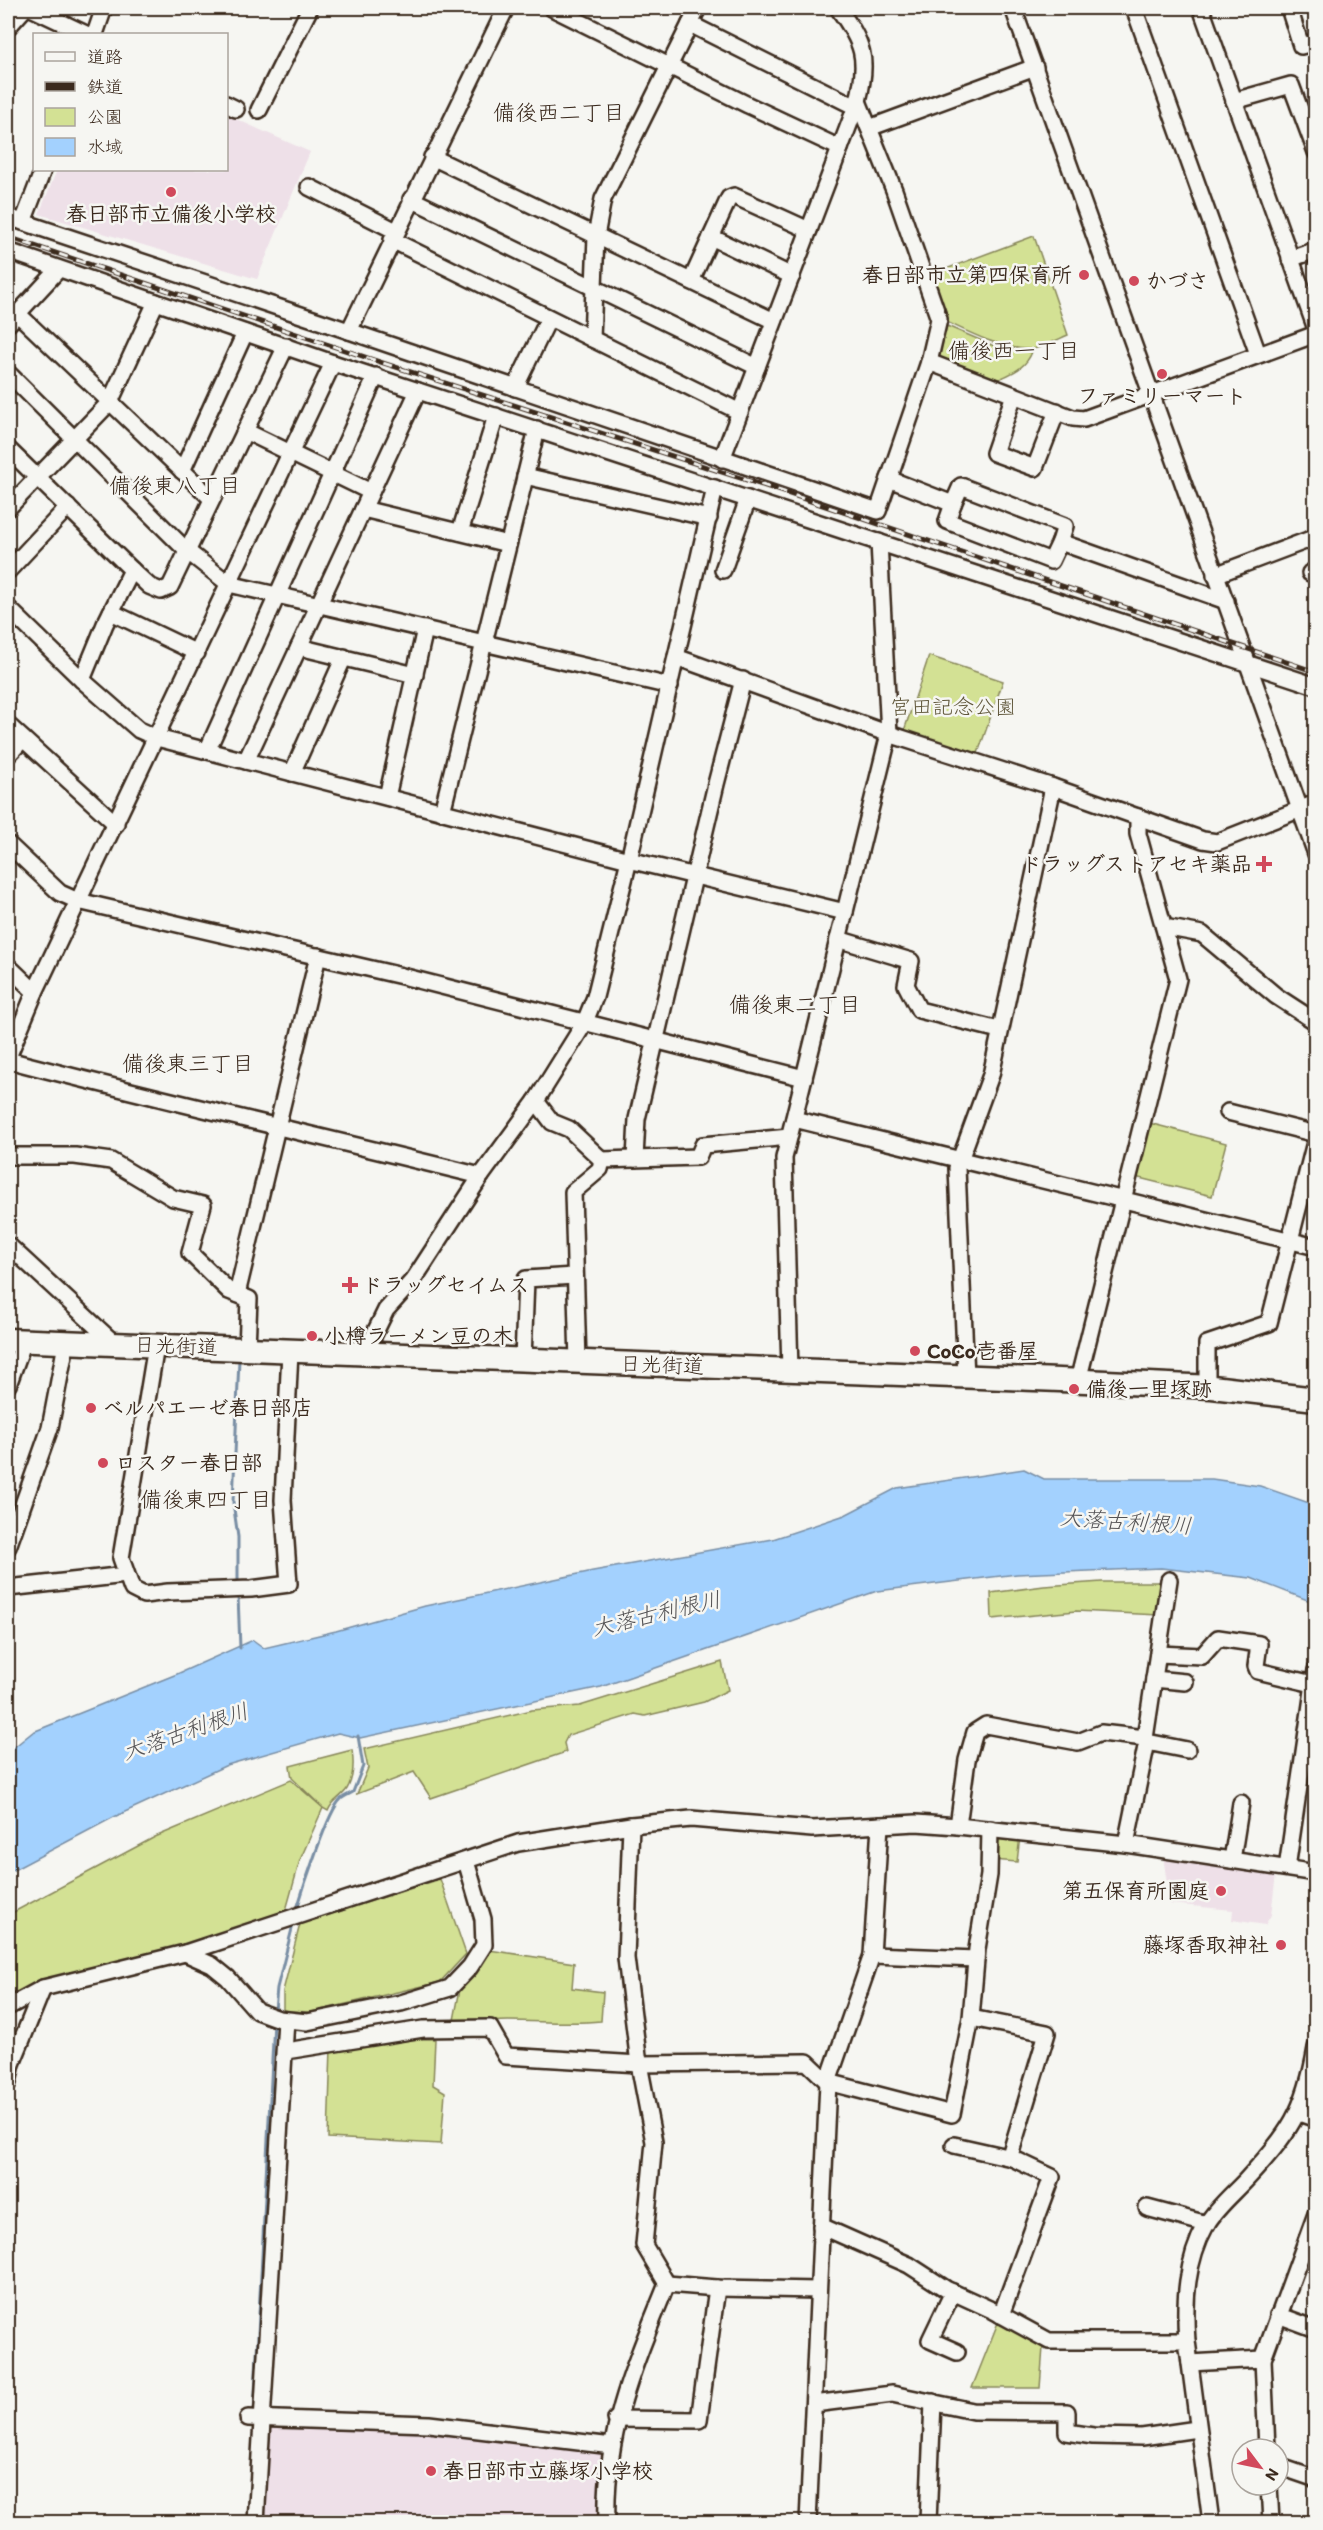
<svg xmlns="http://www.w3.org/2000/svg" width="1323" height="2530" font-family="Itim,'Klee One',sans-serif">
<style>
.built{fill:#eee0e8}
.green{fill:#d3e194;stroke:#878659;stroke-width:1.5}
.water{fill:#a3d1fe;stroke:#798ea4;stroke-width:1.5}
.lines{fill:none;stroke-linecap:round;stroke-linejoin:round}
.stream{stroke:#798ea4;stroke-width:3}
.minor-casing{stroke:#3b2a1e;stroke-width:20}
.highway-casing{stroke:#3b2a1e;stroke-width:27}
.minor{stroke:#f6f6f2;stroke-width:15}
.highway{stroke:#f6f6f2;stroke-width:22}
.rail-casing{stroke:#3b2a1e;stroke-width:5}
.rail{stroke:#f6f6f2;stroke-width:3;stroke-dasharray:9;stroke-linecap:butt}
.poi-dot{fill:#d1495b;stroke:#f6f6f2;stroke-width:2}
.labels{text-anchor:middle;stroke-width:5;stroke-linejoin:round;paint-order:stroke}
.poi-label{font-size:21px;font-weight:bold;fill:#3b2a1e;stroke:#f6f6f2;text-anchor:start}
.park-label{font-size:21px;fill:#61583c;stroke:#f6f6f2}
.street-label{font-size:21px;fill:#3b2a1e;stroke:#f6f6f2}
.neighbourhood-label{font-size:22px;fill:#3b2a1e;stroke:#f6f6f2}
.water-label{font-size:22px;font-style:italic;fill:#555456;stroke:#f6f6f2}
</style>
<rect width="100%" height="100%" fill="#f6f6f2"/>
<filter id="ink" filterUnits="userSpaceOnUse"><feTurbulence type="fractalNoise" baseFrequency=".0167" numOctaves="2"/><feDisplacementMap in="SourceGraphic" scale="12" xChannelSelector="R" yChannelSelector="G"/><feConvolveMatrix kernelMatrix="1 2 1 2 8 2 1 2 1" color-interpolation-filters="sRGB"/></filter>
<g filter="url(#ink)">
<g class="built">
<path d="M 227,115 L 310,152 L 257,279 L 39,214 L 57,170 L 226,170 Z"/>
<path d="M 1163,1856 L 1276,1874 L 1271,1915 L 1265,1925 L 1232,1920 L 1233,1910 L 1170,1904 Z"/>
<path d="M 268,2424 L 428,2428 L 601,2450 L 603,2453 L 599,2490 L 600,2522 L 259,2522 Z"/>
</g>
<g class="green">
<path d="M 1034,236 L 1068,335 C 1058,339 1045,347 1033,349 C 1006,351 970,333 945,321 L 930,275 Z"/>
<path d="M 947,326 L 994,346 L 1032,352 C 1025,370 1009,374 993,382 L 936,360 Z"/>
<path d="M 929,656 L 1003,681 L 976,759 L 903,734 Z"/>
<path d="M 1149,1123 L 1226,1143 L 1212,1196 L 1135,1177 Z"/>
<path d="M 1102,1582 L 1164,1582 L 1159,1615 L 1076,1611 L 992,1619 L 991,1593 L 1044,1586 Z"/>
<path d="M 722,1662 L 728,1690 L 704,1702 L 645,1716 L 635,1714 L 568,1735 L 564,1743 L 566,1752 L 431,1798 L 414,1772 L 357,1794 L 368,1768 L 364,1749 L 532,1710 L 580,1706 Z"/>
<path d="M 352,1750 C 354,1763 354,1777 347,1789 C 341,1798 332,1800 328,1811 L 323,1808 L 300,1860 L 285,1914 C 249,1926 212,1940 175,1949 C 119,1961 60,1972 8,1998 L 8,1915 L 155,1837 L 291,1780 L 323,1808 L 292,1778 L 290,1766 Z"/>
<path d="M 1020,1836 L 1017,1862 L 993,1860 L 994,1837 Z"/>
<path d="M 440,1879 L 466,1954 L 440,1982 L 312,2012 L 283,2011 L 283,1991 L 300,1924 Z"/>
<path d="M 489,1950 L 574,1963 L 572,1988 L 603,1992 L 601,2021 C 554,2026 509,2016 463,2025 L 459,2020 L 454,2020 L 461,1984 Z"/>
<path d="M 397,2039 L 435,2039 L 433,2085 L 445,2092 L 441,2144 L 328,2138 L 331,2048 Z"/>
<path d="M 999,2320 L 1040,2342 L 1043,2347 L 1040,2388 L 972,2388 Z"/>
</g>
<path class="water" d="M 1024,1469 L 1044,1479 L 1212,1479 L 1260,1486 L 1315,1505 L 1315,1603 L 1251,1578 L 1161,1568 L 1017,1574 L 877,1591 L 601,1687 L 360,1738 L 338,1733 L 227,1765 L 114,1817 L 8,1873 L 8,1752 L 33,1732 L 177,1674 L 253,1640 L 264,1648 L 336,1631 L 425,1606 L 593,1571 L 773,1539 L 845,1515 L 897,1488 Z"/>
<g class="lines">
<g class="stream">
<path d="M 8,265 L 13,259"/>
<path d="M 238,1585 L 238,1537 L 233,1502 L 239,1359"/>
<path d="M 238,1595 L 240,1648"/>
<path d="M 296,1912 C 302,1892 328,1810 341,1799 C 344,1796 350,1794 353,1792 L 363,1766 L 358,1736"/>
<path d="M 275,2011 L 277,1988 L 294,1921"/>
<path d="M 254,2413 L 274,2021"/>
<path d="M 251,2485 L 254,2422"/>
</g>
<defs>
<g id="minor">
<path d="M 31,8 L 86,34"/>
<path d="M 552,8 L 748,105 L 840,148"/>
<path d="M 1013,8 L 1316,854"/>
<path d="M 1134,8 L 1258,354"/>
<path d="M 1201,8 L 1316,329"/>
<path d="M 1289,8 L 1301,46 L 1316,42"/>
<path d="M 690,24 L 856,107"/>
<path d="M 8,27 L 25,8"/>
<path d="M 95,34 L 104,8"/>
<path d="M 1234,101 L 1291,85 L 1316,152"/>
<path d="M 226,104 L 236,109"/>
<path d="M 259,110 L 310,8"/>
<path d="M 869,128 L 1035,67"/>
<path d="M 432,157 L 774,321"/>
<path d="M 309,187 L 396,231"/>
<path d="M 411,199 L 757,367"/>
<path d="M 8,217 L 349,331 L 878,511 L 929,362 L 939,319 L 894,190 L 858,101"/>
<path d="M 23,222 L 43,170"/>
<path d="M 711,237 L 792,276"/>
<path d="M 392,240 L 740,412"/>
<path d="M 8,251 L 333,363 L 1316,686"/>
<path d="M 1290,259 L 1316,250"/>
<path d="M 691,281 L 729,198 L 734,196 L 809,230"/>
<path d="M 18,314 L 212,499"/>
<path d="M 8,324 L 59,269"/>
<path d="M 349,331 L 506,8"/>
<path d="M 592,339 L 596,236 L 603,199 L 698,8"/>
<path d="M 929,362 L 1073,418 L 1084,419 L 1316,334"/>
<path d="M 8,373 L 187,551 L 229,584 L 670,686"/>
<path d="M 515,388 L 549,318"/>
<path d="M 1014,395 L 994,453 L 1035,468 L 1057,411"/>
<path d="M 245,431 L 371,492"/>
<path d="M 8,449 L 132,570 L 149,586 L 161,591 L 170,587 L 286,346"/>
<path d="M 722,459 L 858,101 C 869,58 863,43 838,8"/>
<path d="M 182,471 L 245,333"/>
<path d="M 525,476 L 709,518"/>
<path d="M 889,479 L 953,504 L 961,486 L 1065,526 L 1060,542 L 1226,601"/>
<path d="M 953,504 L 947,521 L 1051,561 L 1060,542"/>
<path d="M 8,508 L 110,402 L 156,302"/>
<path d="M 363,509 L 508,544"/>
<path d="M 460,532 L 496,416"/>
<path d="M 723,570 L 748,499"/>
<path d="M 8,571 L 68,507"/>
<path d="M 1310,573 L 1316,571"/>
<path d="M 1215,575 L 1316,537"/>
<path d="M 8,608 L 82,680 L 139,730 L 157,738 L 629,860 L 845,912"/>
<path d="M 111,612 L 197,653"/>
<path d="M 299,647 L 415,675"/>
<path d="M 676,657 L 889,734 L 1053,787 L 1203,840 L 1217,842 L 1316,803"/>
<path d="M 82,680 L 105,624 L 132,570"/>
<path d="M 8,725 L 116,824"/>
<path d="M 207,751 L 376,376"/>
<path d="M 8,755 L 23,739"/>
<path d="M 246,761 L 418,391"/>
<path d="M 292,773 L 344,657"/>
<path d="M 387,797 L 425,629"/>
<path d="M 442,812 L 537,429"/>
<path d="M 8,844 L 60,893 L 78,901 L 402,976 L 804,1078"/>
<path d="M 1164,927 L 1202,934 L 1276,996 L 1316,1022"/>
<path d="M 838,939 L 911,961 L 906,985 L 919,1010 L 999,1030"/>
<path d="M 8,966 L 35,992"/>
<path d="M 8,1057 L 35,992 L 333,363"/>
<path d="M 8,1060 C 165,1101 323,1137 481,1176"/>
<path d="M 536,1101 L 552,1122 L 569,1129 L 602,1160 L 698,1157 L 703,1145 L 789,1137"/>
<path d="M 1228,1112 L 1316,1134"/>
<path d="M 794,1119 L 1316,1247"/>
<path d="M 8,1156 L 75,1156 L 111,1161 L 173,1198 L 203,1205 L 190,1253 L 229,1291 L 249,1299 L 247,1348"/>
<path d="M 635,1159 L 637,1119 L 716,784 L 743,680"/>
<path d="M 8,1245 L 115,1344"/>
<path d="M 237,1294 L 318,956"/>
<path d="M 156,1346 L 121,1558 L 132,1589 L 144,1595 L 168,1592 L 251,1589 L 289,1584 L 283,1500 L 290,1351"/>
<path d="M 364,1355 L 386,1310 L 414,1279 L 481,1176 L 536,1101 L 584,1024 L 595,997 L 629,860 L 715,488"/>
<path d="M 523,1360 L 526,1279 L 575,1276"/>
<path d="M 578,1362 L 573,1192 L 600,1169 L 602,1160"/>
<path d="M 790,1370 L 784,1158 L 889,734 L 879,542"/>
<path d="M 966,1377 L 957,1168 L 991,1075 L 1053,787"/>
<path d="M 1078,1381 L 1178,979 L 1138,834 L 1138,817"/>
<path d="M 8,1385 L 24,1341"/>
<path d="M 1207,1387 L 1207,1344 L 1269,1323 L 1316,1138"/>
<path d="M 8,1547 L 50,1428 L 66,1344"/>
<path d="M 8,1588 L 126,1575"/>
<path d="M 1158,1654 L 1202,1656 L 1218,1638 L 1259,1644 L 1256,1666 L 1258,1671 L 1313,1684"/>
<path d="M 1154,1679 L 1185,1682"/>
<path d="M 1147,1742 L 1187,1750"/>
<path d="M 631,1825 L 626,1958 L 639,2064 L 654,2142 L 644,2245 L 667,2284"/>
<path d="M 958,1826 L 967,1760 L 975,1732 L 986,1725 L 1078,1742 L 1101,1733 L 1145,1738"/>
<path d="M 1126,1844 L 1147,1742 L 1145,1738 L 1169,1580"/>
<path d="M 1232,1860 L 1241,1803"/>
<path d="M 1287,1868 L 1316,1670"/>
<path d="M 185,1953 L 212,1965 L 228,1978 L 257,2011 L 279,2019 L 307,2022 L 401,2003 L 450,1988 L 470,1967 L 484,1945 L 483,1919 L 466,1861"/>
<path d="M 872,1955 L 976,1959"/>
<path d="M 8,2007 L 43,1988 L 185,1953 L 518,1843 L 631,1825 L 691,1819 L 812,1829 L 916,1823 L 958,1826 L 1126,1844 L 1316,1873"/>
<path d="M 971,2018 L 1047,2033 L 1011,2152 L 1012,2158 L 1052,2177 L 1001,2315"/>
<path d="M 286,2051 L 423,2029 L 490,2028 L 506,2056 L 639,2064 L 807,2062 L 828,2082 L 952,2114 L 971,2018 L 977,1949 L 989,1875 L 990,1829"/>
<path d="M 8,2083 L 12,2064 L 43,1988"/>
<path d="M 1299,2113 L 1316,2119"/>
<path d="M 954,2145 L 1012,2158"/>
<path d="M 1147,2208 L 1207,2224"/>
<path d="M 821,2226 L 909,2265 L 946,2289 L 994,2311 L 1049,2341 L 1187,2341"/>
<path d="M 667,2284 L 717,2288 L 818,2290"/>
<path d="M 953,2292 L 930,2340 L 957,2352"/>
<path d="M 1278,2315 L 1316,2329"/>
<path d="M 1190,2363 L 1263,2359"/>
<path d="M 814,2404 L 892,2394 L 973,2411 L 1067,2412 L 1067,2432 L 1093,2436 L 1142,2437 L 1197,2429"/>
<path d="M 248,2418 L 429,2424 L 612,2446"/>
<path d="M 616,2419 L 699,2420 L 717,2288"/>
<path d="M 1267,2449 L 1263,2359 L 1316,2214"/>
<path d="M 1278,2466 L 1316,2479"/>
<path d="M 1269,2485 L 1271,2522"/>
<path d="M 256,2522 L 286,2020"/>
<path d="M 607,2522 C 604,2433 634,2365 667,2284"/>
<path d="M 808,2522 L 828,2082 L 872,1955 L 880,1825"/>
<path d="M 928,2522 L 933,2402"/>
<path d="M 1211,2522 L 1187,2341 C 1184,2301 1186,2261 1206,2225 C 1216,2208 1233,2194 1246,2180 C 1289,2133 1305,2112 1316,2048"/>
</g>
<path id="highway" d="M 8,1340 L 1085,1381 L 1212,1387 L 1316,1399"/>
</defs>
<use href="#minor" class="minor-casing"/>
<use href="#highway" class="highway-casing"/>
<use href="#minor" class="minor"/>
<use href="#highway" class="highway"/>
<defs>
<path id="rail" d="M 8,237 L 377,361 L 781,491 L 1316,672"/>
</defs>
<use href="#rail" class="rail-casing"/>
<use href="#rail" class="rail"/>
</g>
</g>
<g class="poi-dot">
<circle cx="171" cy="192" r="6"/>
<circle cx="1084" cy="275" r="6"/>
<circle cx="1134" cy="281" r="6"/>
<circle cx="1162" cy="374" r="6"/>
<path d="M1261 855h6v6h6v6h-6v6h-6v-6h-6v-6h6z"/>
<path d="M347 1276h6v6h6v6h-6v6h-6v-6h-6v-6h6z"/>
<circle cx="312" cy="1336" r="6"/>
<circle cx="915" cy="1351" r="6"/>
<circle cx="1074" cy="1389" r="6"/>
<circle cx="91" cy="1408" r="6"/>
<circle cx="103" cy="1463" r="6"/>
<circle cx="1221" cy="1891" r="6"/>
<circle cx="1281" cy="1945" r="6"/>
<circle cx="431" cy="2471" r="6"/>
</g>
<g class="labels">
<g class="poi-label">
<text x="171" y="221" text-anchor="middle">春日部市立備後小学校</text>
<text x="1072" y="282" text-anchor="end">春日部市立第四保育所</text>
<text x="1146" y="288">かづさ</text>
<text x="1162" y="403" text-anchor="middle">ファミリーマート</text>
<text x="1252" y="871" text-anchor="end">ドラッグストアセキ薬品</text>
<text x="362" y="1292">ドラッグセイムス</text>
<text x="324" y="1343">小樽ラーメン豆の木</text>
<text x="927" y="1358">CoCo壱番屋</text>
<text x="1086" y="1396">備後一里塚跡</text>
<text x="103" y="1415">ベルパエーゼ春日部店</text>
<text x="115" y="1470">ロスター春日部</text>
<text x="1209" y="1898" text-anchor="end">第五保育所園庭</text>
<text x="1269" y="1952" text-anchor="end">藤塚香取神社</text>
<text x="443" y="2478">春日部市立藤塚小学校</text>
</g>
<g class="park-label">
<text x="953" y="714">宮田記念公園</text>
</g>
<g class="street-label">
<text transform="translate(176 1346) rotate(2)" y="7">日光街道</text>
<text transform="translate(662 1365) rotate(2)" y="7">日光街道</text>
</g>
<g class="neighbourhood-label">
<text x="559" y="120">備後西二丁目</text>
<text x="1014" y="358">備後西一丁目</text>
<text x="175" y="493">備後東八丁目</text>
<text x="795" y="1012">備後東二丁目</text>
<text x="188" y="1071">備後東三丁目</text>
<text x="206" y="1507">備後東四丁目</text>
</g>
<g class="water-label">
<text transform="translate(1126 1521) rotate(4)" y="8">大落古利根川</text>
<text transform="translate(656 1613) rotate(-13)" y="8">大落古利根川</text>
<text transform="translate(185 1731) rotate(-19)" y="8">大落古利根川</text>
</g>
</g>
<rect width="1323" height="2530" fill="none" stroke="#f6f6f2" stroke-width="30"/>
<rect x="15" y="15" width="1293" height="2500" fill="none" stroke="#3b2a1e" stroke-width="2" filter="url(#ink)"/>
<rect x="33" y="33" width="195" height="138" fill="#f6f6f2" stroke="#aba49d" stroke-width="1.5"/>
<rect x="45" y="52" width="30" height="9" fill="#f6f6f2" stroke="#aba49d" stroke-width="1.5"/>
<text x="87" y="63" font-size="18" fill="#3b2a1e">道路</text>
<rect x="45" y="82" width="30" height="9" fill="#3b2a1e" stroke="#aba49d" stroke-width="1.5"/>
<text x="87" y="93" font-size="18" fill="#3b2a1e">鉄道</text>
<rect x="45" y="108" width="30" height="18" fill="#d3e194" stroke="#aba49d" stroke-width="1.5"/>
<text x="87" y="123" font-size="18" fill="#3b2a1e">公園</text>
<rect x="45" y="138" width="30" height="18" fill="#a3d1fe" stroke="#aba49d" stroke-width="1.5"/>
<text x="87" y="153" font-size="18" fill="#3b2a1e">水域</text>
<g transform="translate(1260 2467) rotate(122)"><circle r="28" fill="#f6f6f2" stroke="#aba49d" stroke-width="1.5"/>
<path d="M0-4.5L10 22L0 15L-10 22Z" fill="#d1495b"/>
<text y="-9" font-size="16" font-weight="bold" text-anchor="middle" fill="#3b2a1e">N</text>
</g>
</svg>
